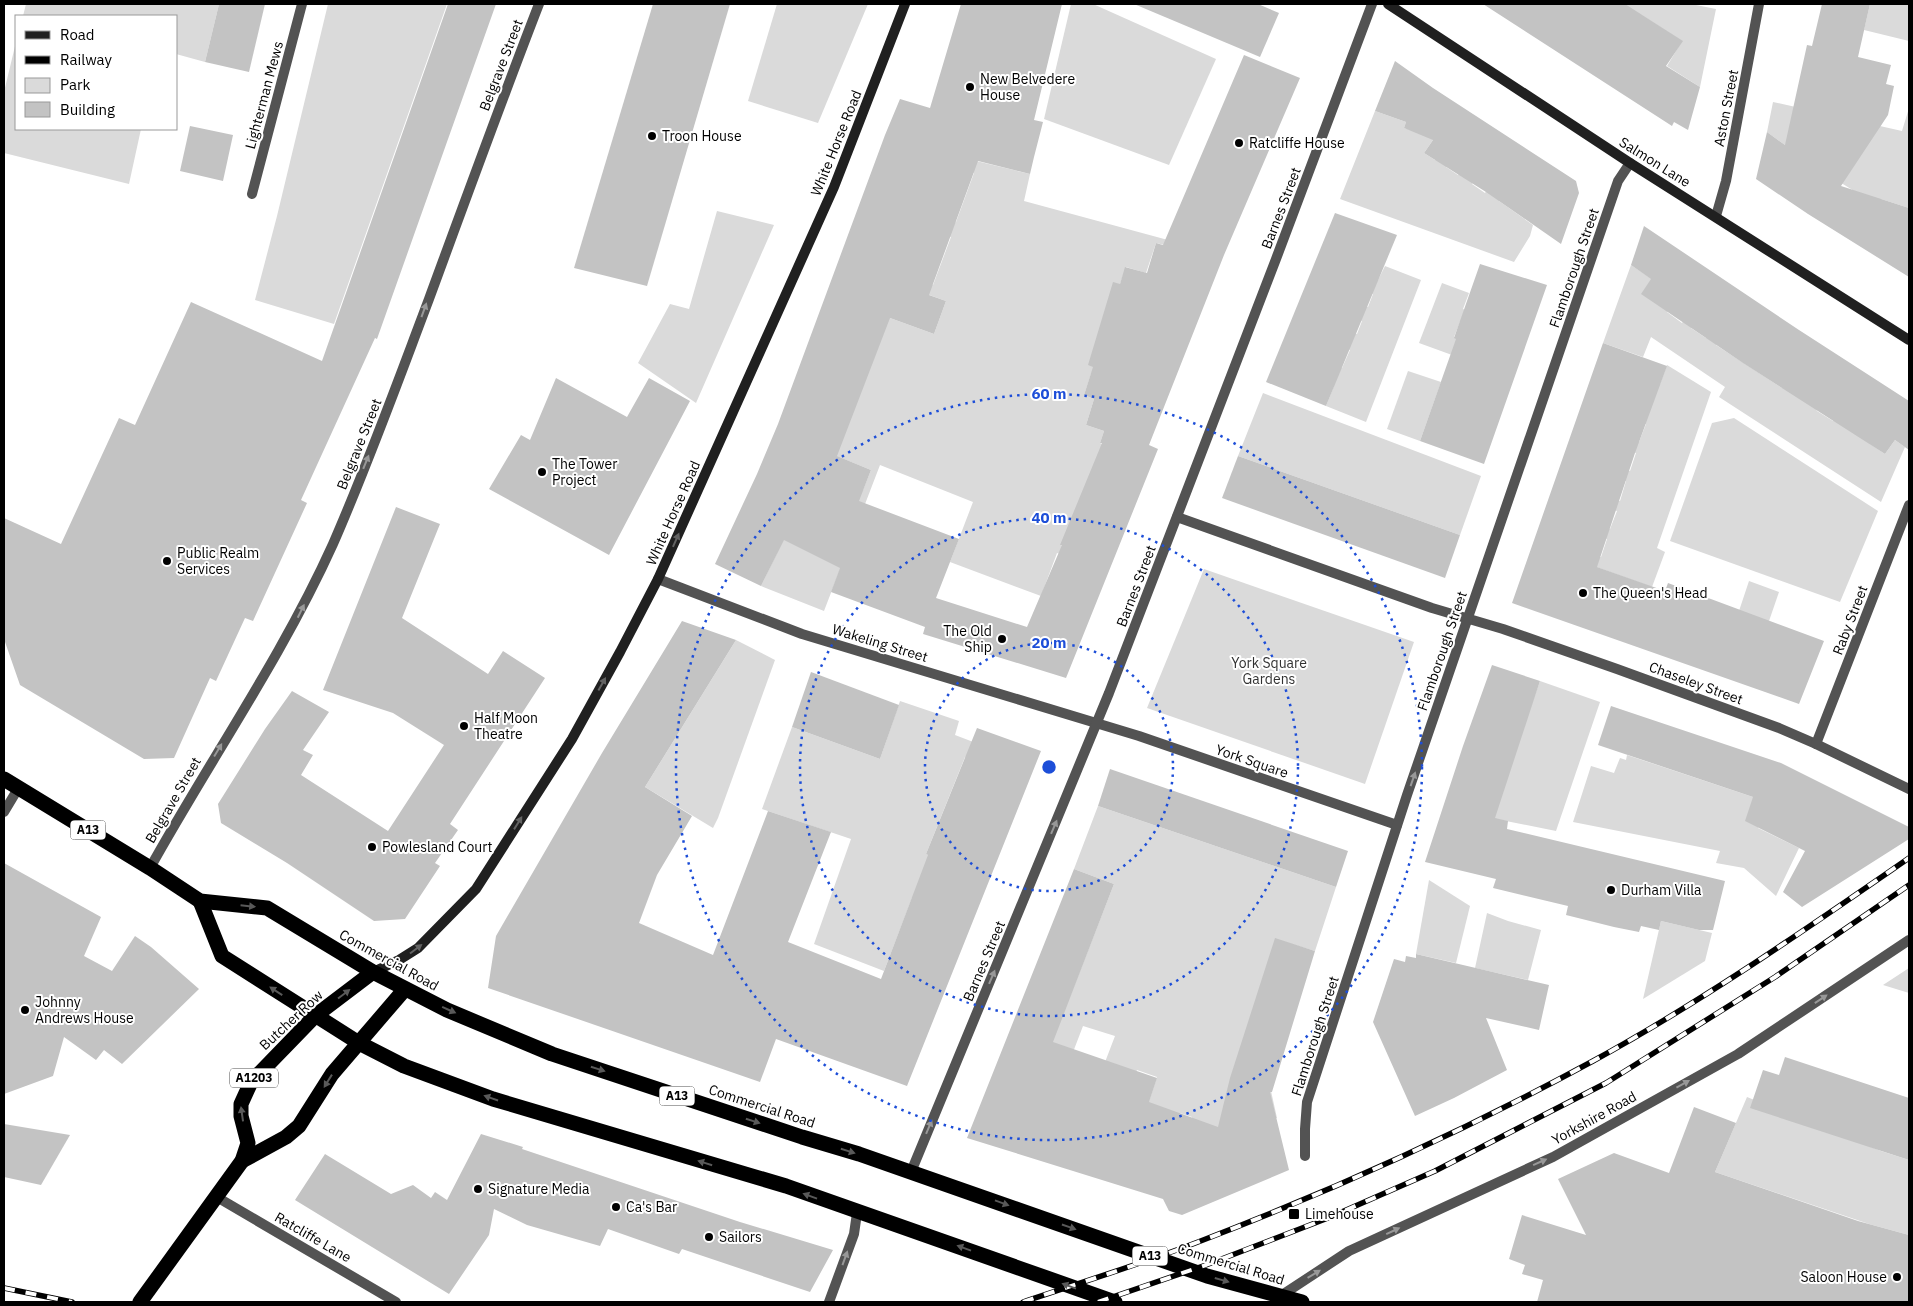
<svg xmlns="http://www.w3.org/2000/svg" width="1913" height="1306" font-family="'IBM Plex Sans',sans-serif">
<style>
.green{fill:#dadada}
.building{fill:#c3c3c3}
.lines{fill:none;stroke-linecap:round;stroke-linejoin:round}
.street{stroke:#535353;stroke-width:10}
.secondary{stroke:#202020;stroke-width:10}
.highway{stroke:#000;stroke-width:15}
.rail-casing{stroke:#000;stroke-width:5.5}
.rail{stroke:#fff;stroke-width:4;stroke-dasharray:11;stroke-linecap:butt}
.oneway{fill:#989898}
.oneway2{fill:#636363}
.oneway3{fill:#595959}
.ring{fill:none;stroke:#1d4ed8;stroke-width:2.5;stroke-dasharray:2.5 5}
.poi-dot{fill:#000;stroke:#fff;stroke-width:2}
.labels{text-anchor:middle;stroke-width:4;stroke-linejoin:round;paint-order:stroke}
.shield{fill:#fff;stroke:#4c4c4c;stroke-width:1}
.shield-label{font-size:12px;font-weight:bold;fill:#000}
.street-label{font-size:14px;fill:#000;stroke:#fff}
.poi-label{font-size:14px;fill:#000;stroke:#fff;text-anchor:start}
.park-label{font-size:14px;fill:#313131;stroke:#fff}
.centre{fill:#1d4ed8;stroke:#fff;stroke-width:2.5}
.ring-label{font-size:15px;text-anchor:middle;font-weight:bold;fill:#1d4ed8;stroke:#fff;stroke-width:4;stroke-linejoin:round;paint-order:stroke}
</style>
<rect width="100%" height="100%" fill="#fff"/>
<g class="green">
<path d="M 26,4 L 219,4 L 205,62 L 176,54 L 176,16 L 23,16 Z"/>
<path d="M 328,4 L 447,4 L 334,324 L 255,300 L 277,216 Z"/>
<path d="M 777,4 L 868,4 L 818,123 L 748,101 Z"/>
<path d="M 1071,4 L 1093,4 L 1216,59 L 1169,165 L 1044,119 Z"/>
<path d="M 1607,4 L 1691,4 L 1716,9 L 1700,87 L 1667,66 L 1682,41 L 1640,14 L 1598,20 Z"/>
<path d="M 1870,4 L 1909,4 L 1909,41 L 1864,30 Z"/>
<path d="M 16,42 L 16,129 L 141,129 L 129,184 L 4,153 L 4,92 Z"/>
<path d="M 1773,102 L 1902,131 L 1909,108 L 1909,208 L 1881,199 L 1878,206 L 1811,164 L 1767,132 Z"/>
<path d="M 1375,111 L 1406,122 L 1404,128 L 1435,137 L 1424,153 L 1435,160 L 1457,151 L 1446,167 L 1458,175 L 1468,160 L 1482,169 L 1472,184 L 1485,193 L 1496,176 L 1509,185 L 1499,201 L 1533,225 L 1530,236 L 1514,262 L 1340,199 Z"/>
<path d="M 947,154 L 1030,174 L 1024,201 L 1179,243 L 1178,248 L 1156,243 L 1146,273 L 1126,267 L 1120,284 L 1121,376 L 1119,383 L 1091,374 L 1084,395 L 1094,399 L 1086,425 L 1104,431 L 1100,443 L 1110,447 L 1061,545 L 1070,548 L 1066,556 L 1057,553 L 1041,596 L 950,562 L 973,502 L 880,465 L 824,611 L 761,586 L 777,553 L 776,536 L 863,490 L 871,470 L 817,448 L 879,314 L 934,334 L 946,301 L 910,288 L 933,285 L 951,237 L 933,230 L 956,222 L 974,173 Z"/>
<path d="M 717,211 L 774,225 L 696,403 L 638,363 L 670,304 L 689,309 Z"/>
<path d="M 1631,265 L 1677,296 L 1667,312 L 1682,323 L 1694,306 L 1702,312 L 1691,328 L 1706,338 L 1716,323 L 1726,329 L 1716,345 L 1782,388 L 1793,371 L 1817,411 L 1833,421 L 1843,404 L 1870,444 L 1885,454 L 1895,440 L 1905,447 L 1881,502 L 1719,397 L 1725,387 L 1651,337 L 1643,357 L 1603,343 Z"/>
<path d="M 1385,266 L 1421,280 L 1366,422 L 1326,406 L 1334,386 L 1319,359 L 1342,368 L 1350,350 L 1326,339 L 1332,324 L 1357,334 L 1362,321 L 1337,311 L 1343,296 L 1368,307 L 1373,294 L 1347,283 L 1352,270 L 1378,280 Z"/>
<path d="M 1442,283 L 1469,293 L 1463,309 L 1488,318 L 1483,330 L 1460,322 L 1454,337 L 1479,347 L 1474,363 L 1419,343 Z"/>
<path d="M 1667,365 L 1711,392 L 1657,548 L 1665,552 L 1652,587 L 1577,560 L 1601,557 L 1607,539 L 1587,531 L 1590,522 L 1610,529 L 1617,511 L 1596,504 L 1600,493 L 1620,501 L 1626,481 L 1607,474 L 1611,464 L 1630,471 L 1636,453 L 1616,446 L 1639,442 L 1646,424 L 1627,417 L 1660,384 Z"/>
<path d="M 1408,371 L 1441,382 L 1420,441 L 1387,429 Z"/>
<path d="M 1263,393 L 1481,476 L 1460,535 L 1238,456 Z"/>
<path d="M 1734,418 L 1878,511 L 1840,602 L 1670,541 L 1712,423 Z"/>
<path d="M 1204,569 L 1414,642 L 1365,784 L 1147,708 Z"/>
<path d="M 1749,581 L 1779,592 L 1769,621 L 1732,632 Z"/>
<path d="M 736,640 L 775,660 L 718,818 L 713,828 L 645,787 Z"/>
<path d="M 1540,681 L 1600,702 L 1556,831 L 1491,818 Z"/>
<path d="M 900,701 L 959,721 L 955,735 L 989,748 L 965,757 L 926,854 L 945,862 L 912,898 L 884,971 L 814,944 L 851,839 L 762,809 L 792,727 L 880,759 Z"/>
<path d="M 1627,755 L 1753,797 L 1762,818 L 1758,828 L 1799,848 L 1776,896 L 1744,868 L 1716,863 L 1720,851 L 1573,822 L 1591,766 L 1614,773 L 1620,758 L 1626,760 Z"/>
<path d="M 1098,806 L 1336,887 L 1315,951 L 1275,939 L 1271,1091 L 1277,1118 L 1236,1127 L 1172,1175 L 1192,1117 L 1180,1113 L 1173,1133 L 1142,1122 L 1157,1077 L 1137,1070 L 1121,1115 L 1089,1104 L 1115,1036 L 1083,1026 L 1057,1094 L 1024,1083 L 1071,994 L 1114,884 L 1074,869 Z"/>
<path d="M 1429,880 L 1470,906 L 1456,963 L 1416,954 Z"/>
<path d="M 1487,913 L 1508,921 L 1541,930 L 1528,980 L 1475,968 Z"/>
<path d="M 1661,921 L 1712,933 L 1705,961 L 1643,999 Z"/>
<path d="M 1909,968 L 1909,993 L 1883,985 Z"/>
<path d="M 1747,1097 L 1881,1151 L 1909,1160 L 1909,1235 L 1869,1224 L 1715,1172 Z"/>
</g>
<g class="building">
<path d="M 219,4 L 265,4 L 249,72 L 205,62 Z"/>
<path d="M 448,4 L 496,4 L 377,339 L 375,338 L 301,500 L 307,503 L 253,621 L 245,618 L 216,681 L 210,678 L 174,758 L 144,759 L 20,685 L 4,639 L 4,518 L 61,544 L 119,418 L 135,425 L 191,302 L 322,361 Z"/>
<path d="M 653,4 L 730,4 L 647,286 L 574,268 Z"/>
<path d="M 961,4 L 1062,4 L 1034,120 L 1043,122 L 1034,157 L 1030,174 L 978,161 L 929,295 L 946,301 L 934,334 L 890,318 L 837,456 L 871,470 L 859,501 L 959,539 L 936,598 L 1027,627 L 1062,545 L 1060,545 L 1102,443 L 1100,443 L 1104,431 L 1086,425 L 1094,399 L 1084,395 L 1093,367 L 1088,365 L 1113,282 L 1120,284 L 1125,267 L 1147,273 L 1156,243 L 1163,245 L 1244,55 L 1300,78 L 1224,255 L 1149,445 L 1158,449 L 1066,678 L 923,634 L 925,627 L 831,592 L 840,568 L 784,540 L 761,586 L 715,564 L 757,474 L 778,424 L 885,135 L 900,99 L 930,108 Z"/>
<path d="M 1134,4 L 1258,4 L 1279,13 L 1260,57 Z"/>
<path d="M 1483,4 L 1625,4 L 1683,41 L 1666,66 L 1700,87 L 1688,130 L 1674,122 L 1672,126 Z"/>
<path d="M 1822,4 L 1870,4 L 1858,57 L 1891,65 L 1886,84 L 1894,86 L 1888,115 L 1841,186 L 1909,208 L 1909,277 L 1808,214 L 1756,179 L 1767,132 L 1785,145 L 1807,45 L 1812,46 Z"/>
<path d="M 1395,61 L 1433,88 L 1576,181 L 1579,193 L 1561,244 L 1486,192 L 1424,153 L 1433,140 L 1404,128 L 1406,122 L 1375,111 Z"/>
<path d="M 190,126 L 233,135 L 223,181 L 180,171 Z"/>
<path d="M 1335,213 L 1397,235 L 1326,406 L 1266,382 Z"/>
<path d="M 1644,226 L 1799,330 L 1909,401 L 1909,450 L 1895,440 L 1885,454 L 1743,363 L 1641,294 L 1651,279 L 1631,265 Z"/>
<path d="M 1480,264 L 1547,285 L 1484,464 L 1420,441 L 1456,339 L 1454,338 Z"/>
<path d="M 1603,343 L 1667,366 L 1635,453 L 1597,567 L 1665,591 L 1668,583 L 1824,641 L 1799,704 L 1512,603 Z"/>
<path d="M 556,378 L 627,417 L 649,378 L 690,401 L 609,555 L 489,489 L 521,435 L 530,440 Z"/>
<path d="M 1238,456 L 1460,535 L 1445,578 L 1222,498 Z"/>
<path d="M 396,507 L 440,524 L 402,618 L 488,674 L 503,651 L 545,678 L 450,824 L 458,830 L 435,863 L 440,866 L 405,919 L 374,921 L 287,863 L 221,823 L 218,804 L 265,729 L 292,691 L 329,712 L 303,750 L 313,755 L 301,775 L 388,831 L 444,745 L 393,713 L 323,690 Z"/>
<path d="M 682,621 L 736,640 L 645,787 L 692,816 L 657,875 L 639,923 L 713,955 L 768,811 L 831,832 L 788,942 L 881,979 L 928,855 L 926,854 L 977,728 L 1041,751 L 907,1086 L 776,1039 L 760,1082 L 488,988 L 496,936 L 602,753 Z"/>
<path d="M 1492,665 L 1540,681 L 1495,818 L 1508,821 L 1507,829 L 1725,881 L 1713,930 L 1699,930 L 1661,921 L 1659,930 L 1641,926 L 1639,932 L 1614,927 L 1566,915 L 1568,906 L 1493,888 L 1496,879 L 1425,862 L 1463,746 Z"/>
<path d="M 811,672 L 899,705 L 880,759 L 792,727 Z"/>
<path d="M 1611,706 L 1781,763 L 1909,827 L 1909,839 L 1802,907 L 1783,892 L 1805,851 L 1745,821 L 1753,797 L 1598,745 Z"/>
<path d="M 1110,769 L 1348,851 L 1336,887 L 1098,806 Z"/>
<path d="M 4,863 L 101,917 L 84,956 L 112,971 L 135,936 L 151,947 L 199,989 L 122,1064 L 104,1050 L 96,1060 L 64,1037 L 53,1076 L 4,1094 Z"/>
<path d="M 1074,869 L 1114,884 L 1053,1042 L 1157,1078 L 1149,1102 L 1218,1127 L 1230,1078 L 1275,938 L 1315,951 L 1272,1092 L 1270,1092 L 1289,1170 L 1182,1215 L 1169,1211 L 1163,1199 L 967,1138 Z"/>
<path d="M 1416,954 L 1549,985 L 1539,1030 L 1486,1018 L 1507,1070 L 1454,1098 L 1415,1116 L 1373,1022 L 1394,959 L 1405,962 L 1406,956 L 1416,958 Z"/>
<path d="M 1785,1057 L 1909,1098 L 1909,1160 L 1750,1108 L 1763,1070 L 1779,1075 Z"/>
<path d="M 1694,1107 L 1736,1123 L 1715,1172 L 1858,1221 L 1909,1235 L 1909,1302 L 1537,1302 L 1543,1280 L 1522,1274 L 1525,1265 L 1509,1259 L 1522,1215 L 1586,1235 L 1558,1179 L 1614,1153 L 1669,1173 Z"/>
<path d="M 4,1124 L 70,1135 L 41,1185 L 4,1177 Z"/>
<path d="M 481,1134 L 523,1147 L 522,1149 L 740,1222 L 833,1250 L 810,1292 L 682,1249 L 679,1254 L 608,1229 L 600,1246 L 527,1225 L 494,1209 L 489,1235 L 449,1294 L 295,1200 L 325,1154 L 391,1194 L 413,1185 L 431,1198 L 435,1192 L 447,1200 Z"/>
</g>
<g class="lines">
<g class="street">
<path d="M 252,194 L 302,4"/>
<path d="M 1716,216 L 1726,181 L 1759,4"/>
<path d="M 1177,517 L 1432,608 L 1503,629 L 1617,669 L 1779,728 L 1816,744 L 1909,789"/>
<path d="M 658,579 L 802,634 L 1139,736 L 1397,825"/>
<path d="M 1816,744 L 1909,505"/>
<path d="M 4,812 L 19,787"/>
<path d="M 150,868 C 210,760 282,657 333,544 C 368,464 398,381 429,299 C 465,201 501,102 539,4"/>
<path d="M 1305,1156 L 1305,1129 L 1307,1102 L 1407,795 L 1618,181 L 1630,163"/>
<path d="M 911,1172 L 1109,693 L 1276,259 L 1372,4"/>
<path d="M 215,1196 L 396,1302"/>
<path d="M 1279,1297 L 1349,1251 L 1553,1157 L 1738,1054 L 1909,940"/>
<path d="M 829,1302 L 854,1234 L 857,1213"/>
</g>
<g class="secondary">
<path d="M 1388,4 L 1630,163 L 1909,340"/>
<path d="M 373,972 L 399,960 L 418,948 L 476,889 L 572,739 L 620,652 L 658,579 L 834,187 L 905,4"/>
</g>
<g class="highway">
<path d="M 4,779 L 150,868 L 200,901 L 267,908 L 373,972 L 447,1010 L 552,1054 L 802,1137 L 859,1154 L 1207,1276 L 1302,1302"/>
<path d="M 200,901 L 222,956 L 359,1043 L 404,1066 L 493,1099 L 786,1186 L 1115,1302"/>
<path d="M 242,1161 L 286,1137 L 299,1126 L 332,1074 L 405,989"/>
<path d="M 140,1302 L 242,1161 L 248,1143 L 241,1116 L 241,1104 L 251,1082 L 315,1016 L 373,972"/>
</g>
<defs>
<g id="rail">
<path d="M 4,1288 L 72,1302"/>
<path d="M 1023,1302 C 1082,1282 1141,1264 1198,1242 C 1334,1190 1466,1130 1593,1061 C 1703,1001 1806,929 1909,858"/>
<path d="M 1098,1302 L 1206,1265 L 1328,1218 L 1435,1171 L 1606,1083 L 1775,977 L 1909,885"/>
</g>
</defs>
<use href="#rail" class="rail-casing"/>
<use href="#rail" class="rail"/>
</g>
<defs><path id="oneway-solid" d="M-6-.8H1V-3.2L6.5 0L1 3.2V.8H-6Z" transform="scale(1.25)"/></defs>
<g class="oneway">
<use href="#oneway-solid" transform="translate(424 310) rotate(-70)"/>
<use href="#oneway-solid" transform="translate(366 462) rotate(-68)"/>
<use href="#oneway-solid" transform="translate(301 611) rotate(-64)"/>
<use href="#oneway-solid" transform="translate(218 750) rotate(-59)"/>
<use href="#oneway-solid" transform="translate(1413 779) rotate(-71)"/>
<use href="#oneway-solid" transform="translate(1054 827) rotate(-67)"/>
<use href="#oneway-solid" transform="translate(992 977) rotate(-67)"/>
<use href="#oneway-solid" transform="translate(1821 999) rotate(-34)"/>
<use href="#oneway-solid" transform="translate(1683 1084) rotate(-29)"/>
<use href="#oneway-solid" transform="translate(929 1127) rotate(-67)"/>
<use href="#oneway-solid" transform="translate(1540 1162) rotate(-24)"/>
<use href="#oneway-solid" transform="translate(1393 1231) rotate(-25)"/>
<use href="#oneway-solid" transform="translate(845 1258) rotate(-70)"/>
<use href="#oneway-solid" transform="translate(1314 1274) rotate(-31)"/>
</g>
<g class="oneway2">
<use href="#oneway-solid" transform="translate(676 540) rotate(-66)"/>
<use href="#oneway-solid" transform="translate(602 684) rotate(-61)"/>
<use href="#oneway-solid" transform="translate(518 823) rotate(-58)"/>
<use href="#oneway-solid" transform="translate(416 949) rotate(-37)"/>
</g>
<g class="oneway3">
<use href="#oneway-solid" transform="translate(248 906) rotate(6)"/>
<use href="#oneway-solid" transform="translate(276 991) rotate(-147)"/>
<use href="#oneway-solid" transform="translate(344 994) rotate(-37)"/>
<use href="#oneway-solid" transform="translate(449 1010) rotate(24)"/>
<use href="#oneway-solid" transform="translate(598 1069) rotate(18)"/>
<use href="#oneway-solid" transform="translate(328 1081) rotate(122)"/>
<use href="#oneway-solid" transform="translate(491 1098) rotate(-161)"/>
<use href="#oneway-solid" transform="translate(242 1114) rotate(-98)"/>
<use href="#oneway-solid" transform="translate(753 1121) rotate(18)"/>
<use href="#oneway-solid" transform="translate(848 1151) rotate(17)"/>
<use href="#oneway-solid" transform="translate(705 1163) rotate(-163)"/>
<use href="#oneway-solid" transform="translate(810 1196) rotate(-160)"/>
<use href="#oneway-solid" transform="translate(1002 1203) rotate(20)"/>
<use href="#oneway-solid" transform="translate(1069 1227) rotate(19)"/>
<use href="#oneway-solid" transform="translate(964 1248) rotate(-160)"/>
<use href="#oneway-solid" transform="translate(1222 1280) rotate(16)"/>
<use href="#oneway-solid" transform="translate(1069 1286) rotate(-160)"/>
</g>
<g class="ring">
<circle cx="1049" cy="767" r="124"/>
<circle cx="1049" cy="767" r="249"/>
<circle cx="1049" cy="767" r="373"/>
</g>
<g class="poi-dot">
<circle cx="970" cy="87" r="5"/>
<circle cx="652" cy="136" r="5"/>
<circle cx="1239" cy="143" r="5"/>
<circle cx="542" cy="472" r="5"/>
<circle cx="167" cy="561" r="5"/>
<circle cx="1583" cy="593" r="5"/>
<circle cx="1002" cy="639" r="5"/>
<circle cx="464" cy="726" r="5"/>
<circle cx="372" cy="847" r="5"/>
<circle cx="1611" cy="890" r="5"/>
<circle cx="25" cy="1010" r="5"/>
<circle cx="478" cy="1189" r="5"/>
<circle cx="616" cy="1207" r="5"/>
<rect x="1288" y="1208" width="12" height="12" rx="2.5"/>
<circle cx="709" cy="1237" r="5"/>
<circle cx="1897" cy="1277" r="5"/>
</g>
<g class="labels">
<g class="shield">
<rect x="70.5" y="820.5" width="35" height="19" rx="4"/>
<rect x="230" y="1068.5" width="48" height="19" rx="4"/>
<rect x="659.5" y="1086.5" width="35" height="19" rx="4"/>
<rect x="1132.5" y="1246.5" width="35" height="19" rx="4"/>
</g>
<g class="shield-label">
<text x="88" y="834">A13</text>
<text x="254" y="1082">A1203</text>
<text x="677" y="1100">A13</text>
<text x="1150" y="1260">A13</text>
</g>
<g class="street-label">
<text transform="translate(501 65) rotate(-69)" y="5">Belgrave Street</text>
<text transform="translate(264 95) rotate(-75)" y="5">Lighterman Mews</text>
<text transform="translate(1726 108) rotate(-79)" y="5">Aston Street</text>
<text transform="translate(836 143) rotate(-68)" y="5">White Horse Road</text>
<text transform="translate(1655 162) rotate(32)" y="5">Salmon Lane</text>
<text transform="translate(1281 208) rotate(-69)" y="5">Barnes Street</text>
<text transform="translate(1574 268) rotate(-71)" y="5">Flamborough Street</text>
<text transform="translate(359 444) rotate(-68)" y="5">Belgrave Street</text>
<text transform="translate(673 513) rotate(-66)" y="5">White Horse Road</text>
<text transform="translate(1136 586) rotate(-69)" y="5">Barnes Street</text>
<text transform="translate(1850 620) rotate(-69)" y="5">Raby Street</text>
<text transform="translate(880 643) rotate(17)" y="5">Wakeling Street</text>
<text transform="translate(1442 651) rotate(-71)" y="5">Flamborough Street</text>
<text transform="translate(1696 683) rotate(20)" y="5">Chaseley Street</text>
<text transform="translate(1252 761) rotate(19)" y="5">York Square</text>
<text transform="translate(173 800) rotate(-60)" y="5">Belgrave Street</text>
<text transform="translate(389 960) rotate(29)" y="5">Commercial Road</text>
<text transform="translate(984 961) rotate(-67)" y="5">Barnes Street</text>
<text transform="translate(291 1020) rotate(-43)" y="5">Butcher Row</text>
<text transform="translate(1315 1036) rotate(-72)" y="5">Flamborough Street</text>
<text transform="translate(762 1106) rotate(18)" y="5">Commercial Road</text>
<text transform="translate(1594 1118) rotate(-29)" y="5">Yorkshire Road</text>
<text transform="translate(313 1237) rotate(30)" y="5">Ratcliffe Lane</text>
<text transform="translate(1231 1264) rotate(17)" y="5">Commercial Road</text>
</g>
<g class="poi-label">
<text x="980" y="84">New Belvedere<tspan x="980" dy="16">House</tspan></text>
<text x="662" y="141">Troon House</text>
<text x="1249" y="148">Ratcliffe House</text>
<text x="552" y="469">The Tower<tspan x="552" dy="16">Project</tspan></text>
<text x="177" y="558">Public Realm<tspan x="177" dy="16">Services</tspan></text>
<text x="1593" y="598">The Queen's Head</text>
<text x="992" y="636" text-anchor="end">The Old<tspan x="992" dy="16">Ship</tspan></text>
<text x="474" y="723">Half Moon<tspan x="474" dy="16">Theatre</tspan></text>
<text x="382" y="852">Powlesland Court</text>
<text x="1621" y="895">Durham Villa</text>
<text x="35" y="1007">Johnny<tspan x="35" dy="16">Andrews House</tspan></text>
<text x="488" y="1194">Signature Media</text>
<text x="626" y="1212">Ca's Bar</text>
<text x="1305" y="1219">Limehouse</text>
<text x="719" y="1242">Sailors</text>
<text x="1887" y="1282" text-anchor="end">Saloon House</text>
</g>
<g class="park-label">
<text x="1269" y="668">York Square<tspan x="1269" dy="16">Gardens</tspan></text>
</g>
</g>
<circle cx="1049" cy="767" r="8" class="centre"/>
<g class="ring-label">
<text x="1049" y="399">60 m</text>
<text x="1049" y="523">40 m</text>
<text x="1049" y="648">20 m</text>
</g>
<rect width="1913" height="1306" fill="none" stroke="#000000" stroke-width="10"/>
<rect x="15" y="15" width="162" height="115" fill="#ffffff" stroke="#999999"/>
<rect x="25" y="31" width="25" height="8" fill="#202020" stroke="#999999"/>
<text x="60" y="40" font-size="15" fill="#000000">Road</text>
<rect x="25" y="56" width="25" height="8" fill="#000000" stroke="#999999"/>
<text x="60" y="65" font-size="15" fill="#000000">Railway</text>
<rect x="25" y="78" width="25" height="15" fill="#dadada" stroke="#999999"/>
<text x="60" y="90" font-size="15" fill="#000000">Park</text>
<rect x="25" y="102" width="25" height="15" fill="#c3c3c3" stroke="#999999"/>
<text x="60" y="115" font-size="15" fill="#000000">Building</text>
</svg>
